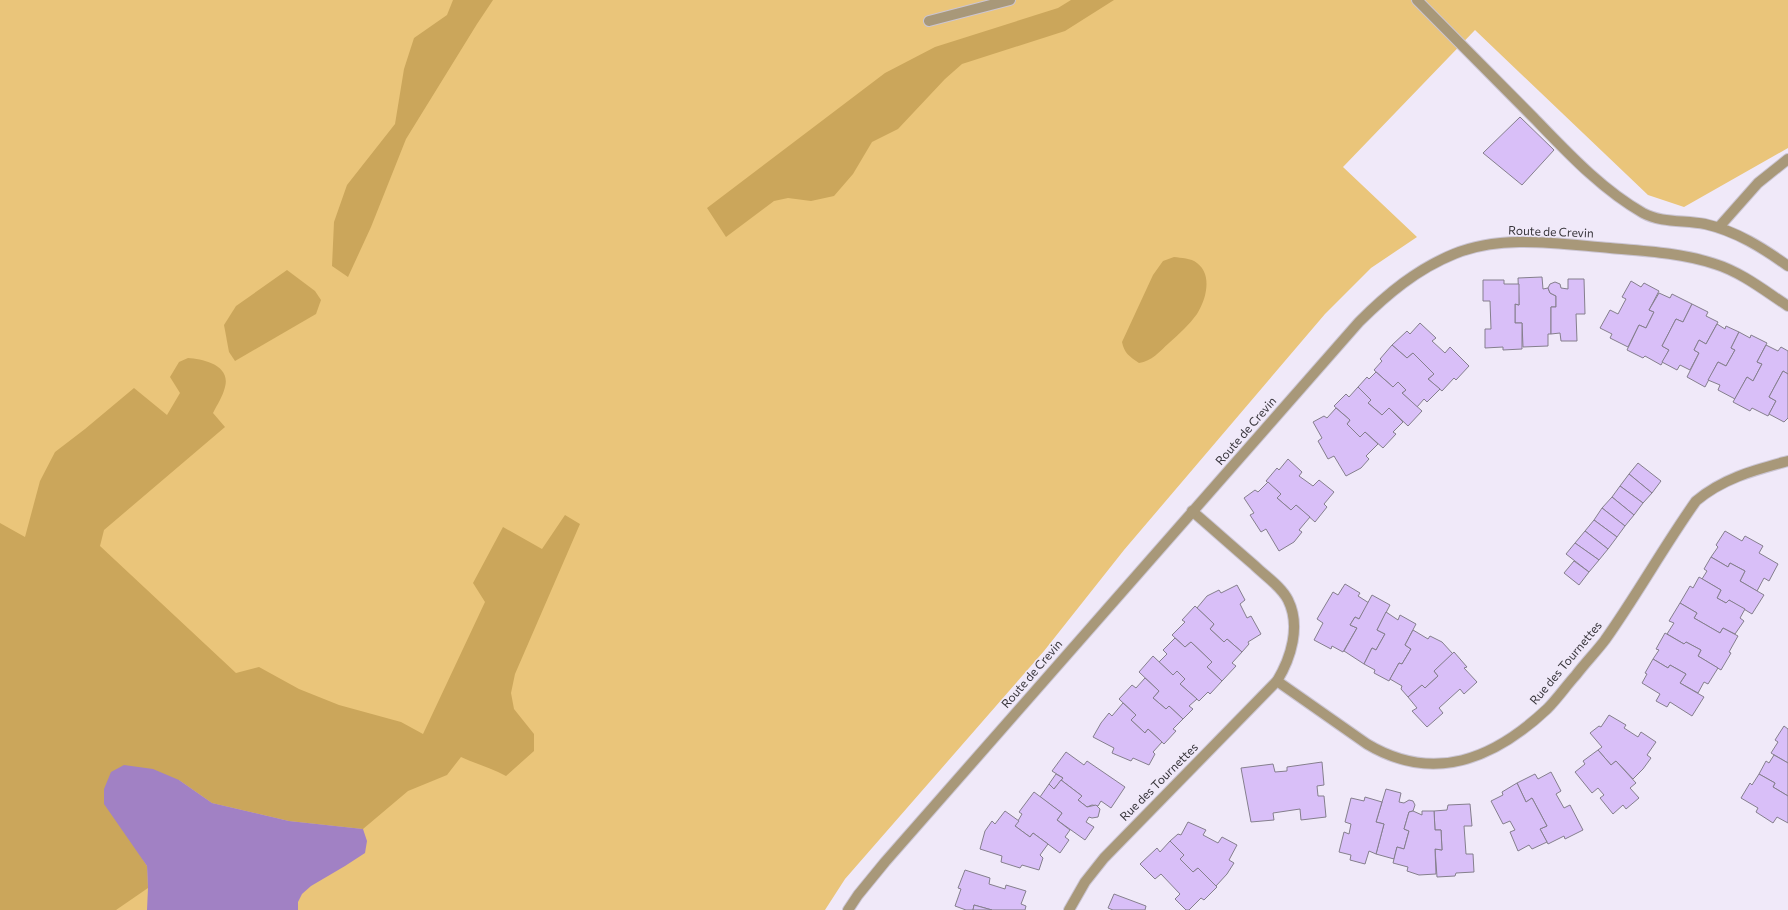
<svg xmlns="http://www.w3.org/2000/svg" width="1788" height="910" font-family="Commissioner,sans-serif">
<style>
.green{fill:#eac57a}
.forest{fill:#cba65b}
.water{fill:#a181c4}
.building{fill:#d9bff8;stroke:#857f8d}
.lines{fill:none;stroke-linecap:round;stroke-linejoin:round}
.service-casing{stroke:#cbc5d3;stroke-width:12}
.minor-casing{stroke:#cbc5d3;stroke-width:12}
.service{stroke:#a89879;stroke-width:10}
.minor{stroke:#a89879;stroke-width:10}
.labels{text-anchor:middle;stroke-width:3;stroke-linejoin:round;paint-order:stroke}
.street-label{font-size:12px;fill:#38353b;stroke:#f0e9f9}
</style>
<rect width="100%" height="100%" fill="#f0e9f9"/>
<path class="green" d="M 0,0 L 1788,0 L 1788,148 L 1684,207 L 1648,195 L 1475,30 L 1343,167 L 1417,237 L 1371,268 L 1325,314 L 1124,550 L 1044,651 L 845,879 L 825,910 L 0,910 Z"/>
<g class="forest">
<path d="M 453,0 L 493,0 L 477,24 L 406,139 L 371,227 L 348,277 L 332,266 L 334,222 L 347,185 L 395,124 L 404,69 L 414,38 L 447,15 Z"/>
<path d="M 1071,0 L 1114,0 L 1065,31 L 962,64 L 945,79 L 898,129 L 872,142 L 853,174 L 834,196 L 811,201 L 788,198 L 774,201 L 726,237 L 707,208 L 885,73 L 935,47 L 1058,8 Z"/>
<path d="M 1174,257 C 1181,258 1191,258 1197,263 C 1213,275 1206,300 1197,314 C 1189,325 1179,334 1169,343 C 1159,352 1152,361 1139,363 C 1130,357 1124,353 1122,342 L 1153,275 L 1163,261 Z"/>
<path d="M 287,270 L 315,291 L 321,300 L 316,314 L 235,361 L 229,352 L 224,325 L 236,306 Z"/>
<path d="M 188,358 C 203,359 231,365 225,387 C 223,396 217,405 213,413 L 225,427 L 104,530 L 100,546 L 236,673 L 259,667 L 299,689 L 339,705 L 401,722 L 423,734 L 485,602 L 473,583 L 503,527 L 542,549 L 565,515 L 580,524 L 515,674 L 511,693 L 514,709 L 534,734 L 534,751 L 506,776 C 492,768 476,764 461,757 L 447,775 L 408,791 L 363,829 L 289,821 L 212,803 L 179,780 L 130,839 L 147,866 L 148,888 L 116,910 L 0,910 L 0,523 L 25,537 L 40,481 L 55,452 L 85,429 L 134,388 L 167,415 L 180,393 L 170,377 L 179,362 Z"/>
</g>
<path class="water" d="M 124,765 L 153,769 L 179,780 L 212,803 L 289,821 L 363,829 L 367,841 L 365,853 L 345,866 L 311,886 L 302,894 L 298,902 L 298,910 L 147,910 L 148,888 L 147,866 L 104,804 L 104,789 L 111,772 Z"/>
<g class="building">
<path d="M 1520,117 L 1554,150 L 1522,185 L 1483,153 Z"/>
<path d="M 1542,277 L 1543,289 L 1548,288 L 1550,293 L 1556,296 L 1556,307 L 1551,307 L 1551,334 L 1548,334 L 1548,346 L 1523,347 L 1522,323 L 1515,323 L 1515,304 L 1519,305 L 1518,278 Z"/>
<path d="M 1568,279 L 1584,279 L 1585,314 L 1576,314 L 1577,341 L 1561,341 L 1560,333 L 1551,334 L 1551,307 L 1556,307 L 1556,296 L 1550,293 L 1548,288 L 1550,284 L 1555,282 L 1560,284 L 1561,288 L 1568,289 Z"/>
<path d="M 1483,280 L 1504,280 L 1504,284 L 1519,284 L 1519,305 L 1515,304 L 1515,323 L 1522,323 L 1522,349 L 1503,350 L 1503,347 L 1485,348 L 1485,329 L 1491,329 L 1490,301 L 1483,301 Z"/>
<path d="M 1631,281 L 1641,287 L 1644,283 L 1659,291 L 1649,310 L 1654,312 L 1646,328 L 1639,325 L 1628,347 L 1610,338 L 1612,334 L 1600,328 L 1610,310 L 1618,314 L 1626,299 L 1622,297 Z"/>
<path d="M 1659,293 L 1670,298 L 1672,294 L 1692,304 L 1683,322 L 1676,319 L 1662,346 L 1669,350 L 1661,365 L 1645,356 L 1643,358 L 1627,350 L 1639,325 L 1646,328 L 1654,312 L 1649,310 Z"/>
<path d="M 1692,304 L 1708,312 L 1706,316 L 1718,322 L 1706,344 L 1699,340 L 1694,350 L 1699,353 L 1690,370 L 1680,365 L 1677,370 L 1662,362 L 1669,350 L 1662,346 L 1676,319 L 1683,322 Z"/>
<path d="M 1420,323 L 1436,338 L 1432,341 L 1445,353 L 1450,347 L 1469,366 L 1456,380 L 1454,378 L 1442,391 L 1428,379 L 1434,374 L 1413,353 L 1407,358 L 1392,345 L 1407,331 L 1410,334 Z"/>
<path d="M 1717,324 L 1725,329 L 1726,326 L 1739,332 L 1731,348 L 1735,350 L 1726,366 L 1718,362 L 1705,387 L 1687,377 L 1699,353 L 1694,350 L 1699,340 L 1706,344 Z"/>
<path d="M 1739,332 L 1750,338 L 1751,335 L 1767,343 L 1757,362 L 1762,364 L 1753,381 L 1747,377 L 1735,399 L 1718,390 L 1720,385 L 1708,380 L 1718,362 L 1726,366 L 1735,350 L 1731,348 Z"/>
<path d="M 1392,345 L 1407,358 L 1413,353 L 1434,374 L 1428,379 L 1440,389 L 1427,402 L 1424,399 L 1417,407 L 1402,393 L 1406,390 L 1398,382 L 1393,387 L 1374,370 L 1382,361 L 1380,359 Z"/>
<path d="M 1766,345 L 1778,351 L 1781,347 L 1788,351 L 1788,374 L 1783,371 L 1769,397 L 1776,401 L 1768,416 L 1752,408 L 1750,411 L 1733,402 L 1747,377 L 1753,381 L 1762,364 L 1757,362 Z"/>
<path d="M 1783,371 L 1788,374 L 1788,418 L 1784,422 L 1769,414 L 1776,401 L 1769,397 Z"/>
<path d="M 1376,372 L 1393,387 L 1398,382 L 1406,390 L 1402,393 L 1422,411 L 1408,426 L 1389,408 L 1382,415 L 1368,403 L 1371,400 L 1358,387 L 1367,377 L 1369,379 Z"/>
<path d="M 1358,387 L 1371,400 L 1368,403 L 1382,415 L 1389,408 L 1403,422 L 1393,432 L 1396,434 L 1383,448 L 1365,432 L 1360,437 L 1347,424 L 1350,420 L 1334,406 L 1346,394 L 1349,397 Z"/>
<path d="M 1336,408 L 1350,420 L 1347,424 L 1360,437 L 1365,432 L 1378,444 L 1366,456 L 1369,459 L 1361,468 L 1346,476 L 1334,456 L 1328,459 L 1318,441 L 1322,438 L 1313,422 L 1324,416 L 1327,418 Z"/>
<path d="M 1288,459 L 1302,472 L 1299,476 L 1313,486 L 1319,480 L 1334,492 L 1324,504 L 1327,507 L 1315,522 L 1296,505 L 1291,510 L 1277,498 L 1281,494 L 1266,481 L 1277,468 L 1279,470 Z"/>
<path d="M 1638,463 L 1661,481 L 1652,493 L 1629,474 Z"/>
<path d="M 1629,474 L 1652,493 L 1643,503 L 1620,486 Z"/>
<path d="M 1268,482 L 1281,494 L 1277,498 L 1291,510 L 1296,505 L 1310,517 L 1299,530 L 1302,532 L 1294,542 L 1279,551 L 1266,529 L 1261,532 L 1250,515 L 1254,513 L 1244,498 L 1255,490 L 1258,492 Z"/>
<path d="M 1620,486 L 1643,503 L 1634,515 L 1612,497 Z"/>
<path d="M 1612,497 L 1634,515 L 1625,526 L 1602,508 Z"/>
<path d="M 1602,508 L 1625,526 L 1617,537 L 1594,520 Z"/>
<path d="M 1594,520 L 1617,537 L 1608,549 L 1585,531 Z"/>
<path d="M 1585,531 L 1608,549 L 1599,560 L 1575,543 Z"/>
<path d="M 1725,531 L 1742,541 L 1745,536 L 1763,546 L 1759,553 L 1778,564 L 1769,581 L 1764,578 L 1757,591 L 1740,581 L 1745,571 L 1730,563 L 1728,567 L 1711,557 L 1718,547 L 1716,545 Z"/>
<path d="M 1575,543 L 1599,560 L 1589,572 L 1566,554 Z"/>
<path d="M 1711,557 L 1728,567 L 1730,563 L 1745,571 L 1740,581 L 1764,595 L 1752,614 L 1729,600 L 1726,603 L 1717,598 L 1721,590 L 1702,579 L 1707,571 L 1704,569 Z"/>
<path d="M 1574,561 L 1589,572 L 1579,585 L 1564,573 Z"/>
<path d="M 1699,577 L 1721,590 L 1717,598 L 1726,603 L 1729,600 L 1745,609 L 1740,618 L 1744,621 L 1735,634 L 1723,628 L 1720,633 L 1694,618 L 1697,613 L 1680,603 L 1690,586 L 1693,588 Z"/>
<path d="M 1345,584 L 1360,593 L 1358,596 L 1369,603 L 1359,619 L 1355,617 L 1350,625 L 1357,628 L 1343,652 L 1332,646 L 1331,649 L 1314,640 L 1323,623 L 1317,619 L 1333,592 L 1338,595 Z"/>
<path d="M 1237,585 L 1245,600 L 1240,604 L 1247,618 L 1251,616 L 1261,634 L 1248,642 L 1249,644 L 1242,652 L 1227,639 L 1224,642 L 1210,629 L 1214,624 L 1197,608 L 1207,596 L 1219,590 L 1221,593 Z"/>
<path d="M 1372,595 L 1390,605 L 1377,630 L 1385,634 L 1376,650 L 1372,648 L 1364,664 L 1344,651 L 1357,628 L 1350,625 L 1355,617 L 1359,619 Z"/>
<path d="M 1680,603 L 1697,613 L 1694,618 L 1720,633 L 1723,628 L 1738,636 L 1729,652 L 1731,653 L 1721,670 L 1698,656 L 1701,650 L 1686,642 L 1684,644 L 1667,634 L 1674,623 L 1669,621 Z"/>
<path d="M 1195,606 L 1214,624 L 1210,629 L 1224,642 L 1227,639 L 1242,652 L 1232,663 L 1236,666 L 1222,681 L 1207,667 L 1212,662 L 1191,642 L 1185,647 L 1172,635 L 1185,622 L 1182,620 Z"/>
<path d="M 1386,612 L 1398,620 L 1400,615 L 1416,624 L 1405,645 L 1411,649 L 1402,664 L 1399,663 L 1389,681 L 1374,673 L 1375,670 L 1364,664 L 1372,648 L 1376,650 L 1385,634 L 1377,630 Z"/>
<path d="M 1413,630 L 1428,639 L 1430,636 L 1442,642 L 1453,654 L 1434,671 L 1438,676 L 1425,688 L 1422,685 L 1408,697 L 1401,689 L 1402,686 L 1390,679 L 1399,663 L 1402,664 L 1411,649 L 1405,645 Z"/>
<path d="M 1665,633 L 1684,644 L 1686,642 L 1701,650 L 1698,656 L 1718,668 L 1708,684 L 1704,682 L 1698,693 L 1680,683 L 1686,674 L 1670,665 L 1668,668 L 1653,659 L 1659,650 L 1656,649 Z"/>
<path d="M 1175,638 L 1185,647 L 1191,642 L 1212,662 L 1207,667 L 1222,681 L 1210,694 L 1208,692 L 1199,701 L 1180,684 L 1185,679 L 1177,671 L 1173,675 L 1159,662 L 1167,654 L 1163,650 Z"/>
<path d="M 1454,652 L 1467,667 L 1464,668 L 1477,682 L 1464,694 L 1460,689 L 1439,708 L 1443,713 L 1427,727 L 1412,711 L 1417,708 L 1408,697 L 1422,685 L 1425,688 L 1438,676 L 1434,671 Z"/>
<path d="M 1153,656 L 1173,675 L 1177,671 L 1185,679 L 1180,684 L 1197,699 L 1189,706 L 1193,709 L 1183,719 L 1169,706 L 1166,709 L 1153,698 L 1159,691 L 1139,672 Z"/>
<path d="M 1653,659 L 1668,668 L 1670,665 L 1686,674 L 1680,683 L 1704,697 L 1692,716 L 1670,702 L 1667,707 L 1656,701 L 1660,694 L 1642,683 L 1647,674 L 1645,673 Z"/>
<path d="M 1145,678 L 1159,691 L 1153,698 L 1166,709 L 1169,706 L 1183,719 L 1173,729 L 1176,731 L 1164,744 L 1148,729 L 1145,733 L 1131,720 L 1136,715 L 1119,699 L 1132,685 L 1136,688 Z"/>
<path d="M 1123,703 L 1136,715 L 1131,720 L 1145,733 L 1148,729 L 1162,742 L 1153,752 L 1155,754 L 1149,765 L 1133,758 L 1131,761 L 1112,753 L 1114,748 L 1093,737 L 1101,723 L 1109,713 L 1112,716 Z"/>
<path d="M 1609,715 L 1626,725 L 1624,728 L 1638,737 L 1641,732 L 1656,742 L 1647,755 L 1651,758 L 1643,769 L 1633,779 L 1616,761 L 1611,765 L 1598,750 L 1602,747 L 1590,733 L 1599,726 L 1601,727 Z"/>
<path d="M 1784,726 L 1788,729 L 1788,763 L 1771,753 L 1778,742 L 1775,740 Z"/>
<path d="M 1598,750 L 1611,765 L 1616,761 L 1636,783 L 1630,788 L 1639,798 L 1626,809 L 1623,805 L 1613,814 L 1600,798 L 1604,795 L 1598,788 L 1592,793 L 1575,772 L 1585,764 L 1583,761 Z"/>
<path d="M 1066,752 L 1084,765 L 1087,761 L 1125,787 L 1111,808 L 1101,801 L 1098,806 L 1092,805 L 1087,807 L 1078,800 L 1082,796 L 1061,780 L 1063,778 L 1052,771 Z"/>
<path d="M 1774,755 L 1788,763 L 1788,796 L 1773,787 L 1775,783 L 1759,774 L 1766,761 L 1769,763 Z"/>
<path d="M 1322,762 L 1324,785 L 1317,786 L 1318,796 L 1324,796 L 1326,817 L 1301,820 L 1300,809 L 1273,813 L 1274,820 L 1251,822 L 1241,768 L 1273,764 L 1275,772 L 1287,771 L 1287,767 Z"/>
<path d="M 1551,772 L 1561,791 L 1556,794 L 1564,808 L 1570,805 L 1583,830 L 1565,839 L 1564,836 L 1548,844 L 1540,829 L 1547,826 L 1532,798 L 1526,802 L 1517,783 L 1535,774 L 1538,779 Z"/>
<path d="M 1056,774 L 1063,778 L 1054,789 L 1049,784 Z"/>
<path d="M 1759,774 L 1775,783 L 1773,787 L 1788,796 L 1788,823 L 1777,817 L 1773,823 L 1756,812 L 1758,808 L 1741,798 L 1750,783 L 1752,785 Z"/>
<path d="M 1061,780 L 1082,796 L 1078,800 L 1087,807 L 1096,805 L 1100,809 L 1098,817 L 1092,818 L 1089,817 L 1086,822 L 1094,827 L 1085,840 L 1057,820 L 1062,813 L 1040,797 L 1049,784 L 1054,789 Z"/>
<path d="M 1517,783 L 1526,802 L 1532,798 L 1547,826 L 1540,829 L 1547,842 L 1532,849 L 1529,845 L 1518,851 L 1510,832 L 1515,830 L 1510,821 L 1503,824 L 1491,801 L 1503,795 L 1502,792 Z"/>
<path d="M 1386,789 L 1401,793 L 1399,802 L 1404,803 L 1409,800 L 1413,801 L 1415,805 L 1413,811 L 1409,812 L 1404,829 L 1409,831 L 1404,849 L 1397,847 L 1394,859 L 1376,854 L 1384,824 L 1376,822 Z"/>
<path d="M 1034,792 L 1062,813 L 1057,820 L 1070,830 L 1065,837 L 1069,840 L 1060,853 L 1033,833 L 1030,837 L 1015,826 L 1022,814 L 1019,812 Z"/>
<path d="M 1365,797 L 1382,802 L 1376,822 L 1384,824 L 1376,854 L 1369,851 L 1365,864 L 1350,860 L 1351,855 L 1339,852 L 1344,832 L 1349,834 L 1351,824 L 1345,822 L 1351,798 L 1364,801 Z"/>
<path d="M 1470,804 L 1472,826 L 1464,826 L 1466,854 L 1473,854 L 1474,872 L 1456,873 L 1455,876 L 1437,877 L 1435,849 L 1442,850 L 1441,830 L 1435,830 L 1434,811 L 1447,810 L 1448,805 Z"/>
<path d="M 1005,811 L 1019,821 L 1015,826 L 1030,837 L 1033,833 L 1048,844 L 1040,855 L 1043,858 L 1039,870 L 1022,865 L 1020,868 L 1001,862 L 1002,856 L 980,849 L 985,831 L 992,821 L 995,824 Z"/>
<path d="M 1413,811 L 1422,815 L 1422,811 L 1434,811 L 1435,830 L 1441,830 L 1442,850 L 1435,849 L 1436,874 L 1419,875 L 1407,871 L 1408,867 L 1393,863 L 1397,847 L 1404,849 L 1409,831 L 1404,829 L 1409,812 Z"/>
<path d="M 1188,822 L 1206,830 L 1203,835 L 1218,843 L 1222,837 L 1237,845 L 1229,860 L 1234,863 L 1227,874 L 1216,886 L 1198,868 L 1193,872 L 1180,859 L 1184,855 L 1170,841 L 1178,834 L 1181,835 Z"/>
<path d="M 1170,841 L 1184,855 L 1180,859 L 1193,872 L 1198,868 L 1217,887 L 1204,900 L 1201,898 L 1189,910 L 1186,910 L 1175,899 L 1180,894 L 1161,874 L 1155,879 L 1140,864 L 1157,848 L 1160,852 Z"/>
<path d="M 965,870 L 990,878 L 989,884 L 1005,889 L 1006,885 L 1026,891 L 1021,904 L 1026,906 L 1025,910 L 992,910 L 974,905 L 973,910 L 966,910 L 955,906 L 961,889 L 958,888 Z"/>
<path d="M 1114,894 L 1146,906 L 1145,910 L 1113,910 L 1108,908 Z"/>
<path d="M 974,905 L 992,910 L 973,910 Z"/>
</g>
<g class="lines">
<defs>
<g id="service">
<path d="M 1417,0 C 1456,39 1495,79 1534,118 C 1567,152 1601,189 1643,213 C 1661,223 1685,220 1705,224 C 1736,231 1763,248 1788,266"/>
<path d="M 929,21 L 1010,0"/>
<path d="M 1719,227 L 1758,183 L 1788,159"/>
</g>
<g id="minor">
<path d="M 1192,511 C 1213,529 1233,547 1254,565 C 1265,576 1281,586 1288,600 C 1301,626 1291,658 1277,681"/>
<path d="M 848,910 L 858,895 L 885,862 L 1359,322 C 1387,294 1417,269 1454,254 C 1502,234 1560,244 1610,248 C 1645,251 1682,253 1715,264 C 1741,272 1765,291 1788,306"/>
<path d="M 1069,910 L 1085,882 L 1104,858 L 1277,681 L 1367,744 C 1434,784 1494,759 1547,709 C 1557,699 1566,686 1576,675 C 1585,663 1596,652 1605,640 C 1637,595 1664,546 1696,501 C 1723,478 1755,470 1788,461"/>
</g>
</defs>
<use href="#service" class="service-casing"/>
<use href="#minor" class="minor-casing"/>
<use href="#service" class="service"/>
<use href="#minor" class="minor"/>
</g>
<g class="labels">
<g class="street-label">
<text transform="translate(1551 232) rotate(2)" y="4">Route de Crevin</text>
<text transform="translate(1246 431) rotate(-49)" y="4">Route de Crevin</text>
<text transform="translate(1566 663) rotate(-50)" y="4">Rue des Tournettes</text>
<text transform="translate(1032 674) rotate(-49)" y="4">Route de Crevin</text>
<text transform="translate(1159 782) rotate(-45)" y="4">Rue des Tournettes</text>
</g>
</g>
</svg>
